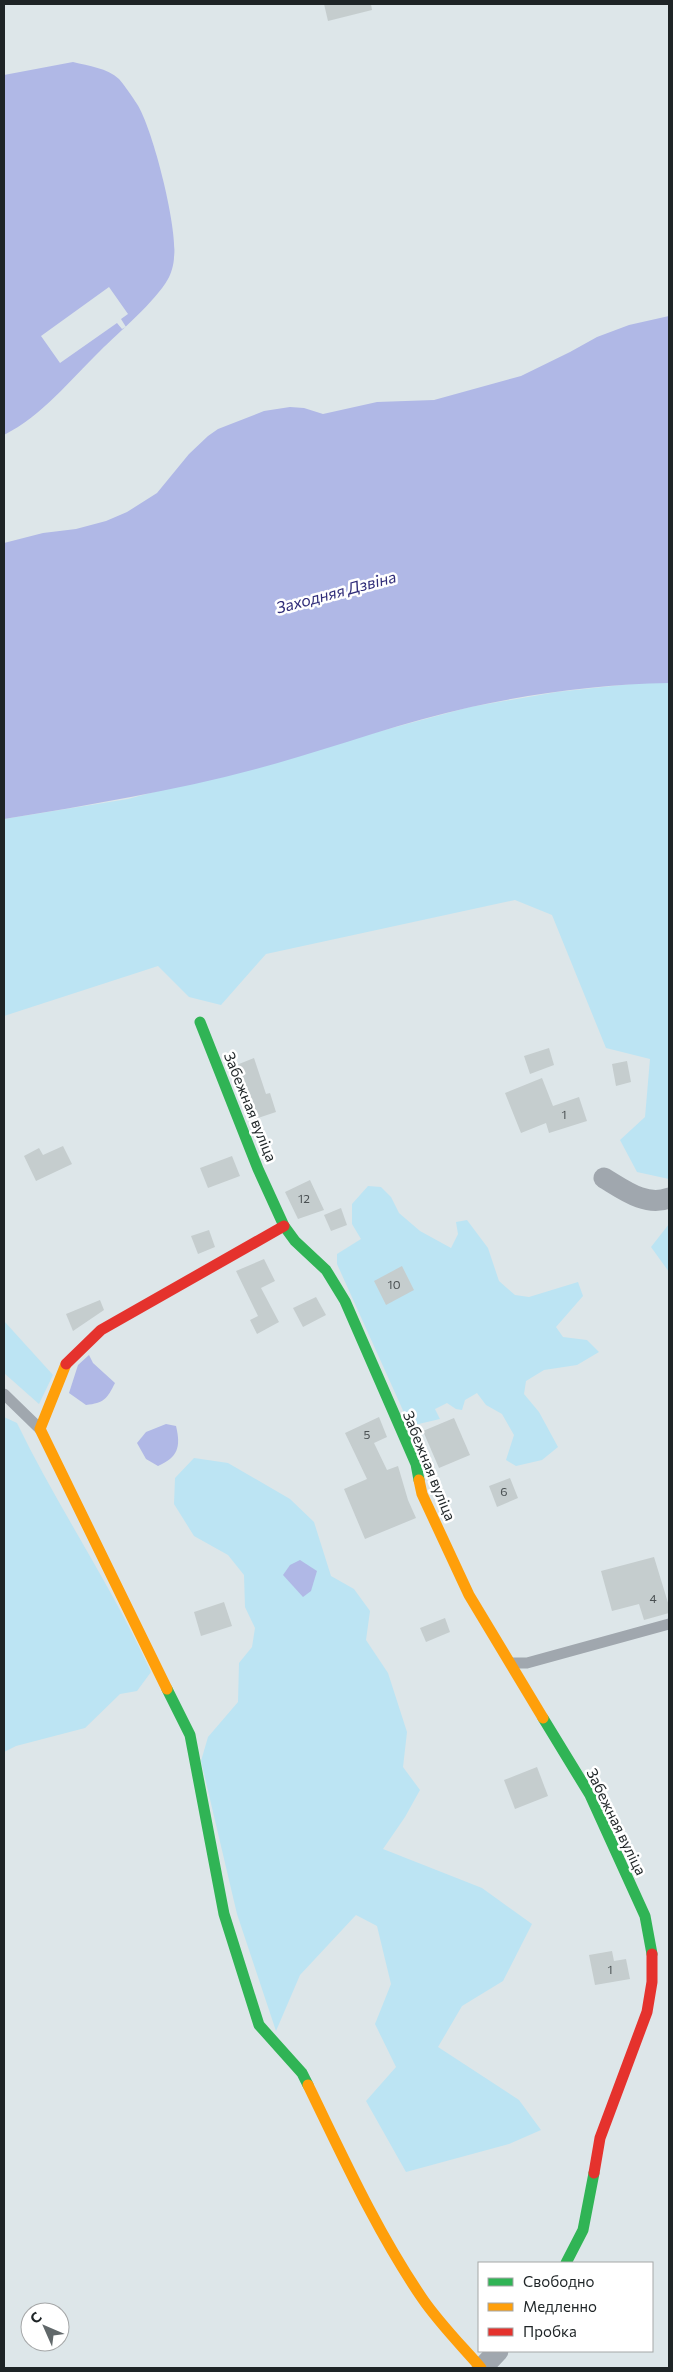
<svg xmlns="http://www.w3.org/2000/svg" width="673" height="2372" font-family="Commissioner,sans-serif">
<style>
.green{fill:#bce4f3}
.water{fill:#b0b8e6}
.pier{fill:#dde6e9}
.building{fill:#c5cdce}
.lines{fill:none;stroke-linecap:round;stroke-linejoin:round}
.lane{stroke:#a0a7ae;stroke-width:11}
.street{stroke:#a0a7ae;stroke-width:21}
.fast{stroke:#30b455;stroke-width:11}
.slow{stroke:#ff9f0a;stroke-width:11}
.jam{stroke:#e5322d;stroke-width:11}
.labels{text-anchor:middle;stroke-width:5;stroke-linejoin:round;paint-order:stroke}
.number-label{font-size:12px;fill:#4a5052}
.street-label{font-size:15px;fill:#1e2426;stroke:#fff}
.water-label{font-size:16px;font-style:italic;fill:#302d79;stroke:#fff}
</style>
<rect width="100%" height="100%" fill="#dde6e9"/>
<g class="green">
<path d="M 640,683 L 669,683 L 669,1179 L 637,1172 L 620,1140 L 645,1117 L 650,1059 L 606,1048 L 552,915 L 515,900 L 266,954 L 221,1005 L 189,997 L 158,966 L 4,1016 L 4,819 L 128,799 L 470,707 L 557,692 Z"/>
<path d="M 368,1186 L 381,1187 L 391,1197 L 399,1213 L 420,1231 L 451,1248 L 458,1234 L 456,1222 L 467,1220 L 488,1248 L 499,1281 L 515,1295 L 529,1297 L 578,1282 L 583,1296 L 556,1327 L 563,1337 L 587,1340 L 599,1352 L 577,1365 L 544,1370 L 526,1381 L 524,1394 L 539,1412 L 558,1447 L 542,1460 L 516,1466 L 506,1460 L 514,1435 L 502,1414 L 486,1405 L 477,1393 L 465,1400 L 462,1410 L 456,1409 L 447,1403 L 435,1409 L 440,1419 L 410,1426 L 337,1264 L 337,1254 L 361,1239 L 352,1224 L 352,1204 Z"/>
<path d="M 669,1224 L 669,1272 L 651,1247 Z"/>
<path d="M 4,1321 L 53,1375 L 39,1404 L 4,1373 Z"/>
<path d="M 4,1417 L 17,1423 C 58,1508 112,1586 151,1672 L 137,1691 L 120,1694 L 85,1728 L 16,1746 L 4,1752 Z"/>
<path d="M 194,1458 L 228,1463 L 290,1499 L 314,1522 L 331,1576 L 354,1589 L 370,1611 L 366,1640 L 388,1673 L 407,1732 L 403,1767 L 420,1790 L 405,1817 L 383,1849 L 482,1888 L 532,1924 L 503,1981 L 462,2006 L 438,2047 L 519,2100 L 541,2130 L 509,2144 L 406,2172 L 366,2101 L 396,2067 L 375,2024 L 391,1984 L 377,1926 L 356,1915 L 300,1975 L 276,2031 L 237,1914 L 201,1761 L 208,1737 L 238,1702 L 239,1663 L 252,1647 L 255,1628 L 245,1607 L 244,1575 L 228,1555 L 194,1536 L 174,1504 L 175,1478 Z"/>
</g>
<g class="water">
<path d="M 73,62 C 89,66 107,68 119,79 C 125,86 132,96 137,104 C 153,129 178,228 174,257 C 174,264 171,274 168,279 C 155,302 119,332 100,351 C 69,381 43,415 4,435 L 4,75 Z"/>
<path d="M 669,316 L 669,683 C 603,684 535,693 471,707 C 398,723 328,750 256,769 C 173,791 89,805 4,819 L 4,543 L 43,533 L 76,529 L 106,521 L 127,512 L 157,493 L 189,454 L 208,436 L 218,429 L 264,411 L 290,407 L 304,408 L 323,414 L 377,402 L 434,400 L 521,376 L 570,352 L 597,337 L 629,325 Z"/>
<path d="M 89,1355 L 93,1363 L 115,1383 C 107,1399 104,1403 86,1405 L 69,1393 L 78,1365 Z"/>
<path d="M 166,1424 L 176,1426 C 181,1447 178,1457 158,1466 L 146,1459 L 137,1443 L 146,1432 Z"/>
<path d="M 300,1560 L 317,1571 L 311,1591 L 303,1597 L 283,1575 L 290,1565 Z"/>
</g>
<path class="pier" d="M 109,287 L 128,314 L 121,319 L 126,327 L 122,329 L 117,323 L 60,363 L 41,336 Z"/>
<g class="building">
<path d="M 324,4 L 371,4 L 372,10 L 328,21 Z"/>
<path d="M 549,1048 L 554,1065 L 530,1074 L 524,1056 Z"/>
<path d="M 254,1058 L 266,1094 L 270,1093 L 276,1112 L 255,1119 L 234,1066 Z"/>
<path d="M 627,1061 L 631,1082 L 616,1086 L 612,1064 Z"/>
<path d="M 542,1078 L 553,1106 L 579,1097 L 587,1121 L 549,1133 L 546,1123 L 521,1133 L 505,1093 Z"/>
<path d="M 63,1146 L 72,1164 L 36,1181 L 24,1156 L 39,1148 L 43,1155 Z"/>
<path d="M 232,1156 L 240,1176 L 208,1188 L 200,1168 Z"/>
<path d="M 310,1180 L 324,1210 L 298,1219 L 285,1192 Z"/>
<path d="M 341,1208 L 347,1225 L 331,1231 L 324,1215 Z"/>
<path d="M 209,1230 L 215,1247 L 198,1254 L 191,1236 Z"/>
<path d="M 264,1259 L 275,1281 L 261,1288 L 279,1322 L 257,1334 L 250,1320 L 258,1316 L 236,1271 Z"/>
<path d="M 402,1266 L 414,1290 L 386,1305 L 374,1281 Z"/>
<path d="M 316,1297 L 326,1315 L 303,1327 L 293,1308 Z"/>
<path d="M 100,1300 L 104,1310 L 73,1331 L 66,1314 Z"/>
<path d="M 379,1417 L 387,1437 L 374,1443 L 387,1470 L 398,1466 L 408,1500 L 416,1518 L 365,1539 L 344,1489 L 367,1479 L 345,1433 Z"/>
<path d="M 454,1418 L 470,1455 L 439,1468 L 423,1431 Z"/>
<path d="M 510,1478 L 518,1498 L 497,1507 L 489,1486 Z"/>
<path d="M 440,1485 L 445,1500 L 442,1501 L 436,1487 Z"/>
<path d="M 654,1557 L 669,1606 L 669,1613 L 644,1620 L 639,1604 L 612,1611 L 601,1571 Z"/>
<path d="M 224,1602 L 232,1626 L 201,1636 L 194,1612 Z"/>
<path d="M 445,1618 L 450,1632 L 426,1642 L 420,1628 Z"/>
<path d="M 537,1767 L 548,1796 L 515,1809 L 504,1780 Z"/>
<path d="M 612,1951 L 614,1961 L 626,1959 L 630,1979 L 595,1985 L 589,1955 Z"/>
</g>
<g class="lines">
<g class="lane">
<path d="M 4,1394 L 40,1429"/>
<path d="M 512,1663 L 527,1663 L 669,1624"/>
</g>
<g class="street">
<path d="M 604,1178 C 624,1190 646,1207 669,1198"/>
<path d="M 482,2368 L 498,2351"/>
</g>
<g class="fast">
<path d="M 200,1022 L 258,1169 L 284,1226 L 295,1241 L 326,1270 L 345,1301 L 416,1464 L 419,1480"/>
<path d="M 167,1689 L 190,1735 L 224,1914 L 259,2025 L 302,2073 L 308,2085"/>
<path d="M 543,1718 L 590,1795 L 645,1916 L 652,1954"/>
<path d="M 566,2263 L 583,2230 L 594,2173"/>
</g>
<g class="slow">
<path d="M 66,1364 L 40,1429 L 167,1689"/>
<path d="M 419,1480 L 422,1494 L 469,1595 L 543,1718"/>
<path d="M 308,2085 C 343,2157 377,2232 422,2298 C 439,2323 461,2345 481,2368"/>
</g>
<g class="jam">
<path d="M 66,1364 L 101,1330 L 284,1226"/>
<path d="M 594,2173 L 600,2138 L 647,2012 L 652,1982 L 652,1954"/>
</g>
</g>
<g class="labels">
<g class="number-label">
<text x="564" y="1119">1</text>
<text x="304" y="1203">12</text>
<text x="394" y="1289">10</text>
<text x="367" y="1439">5</text>
<text x="504" y="1496">6</text>
<text x="653" y="1603">4</text>
<text x="610" y="1974">1</text>
</g>
<g class="street-label">
<text transform="translate(250 1107) rotate(68)" y="5">Забежная вуліца</text>
<text transform="translate(429 1466) rotate(68)" y="5">Забежная вуліца</text>
<text transform="translate(616 1822) rotate(64)" y="5">Забежная вуліца</text>
</g>
<g class="water-label">
<text transform="translate(336 592) rotate(-15)" y="6">Заходняя Дзвіна</text>
</g>
</g>
<rect width="673" height="2372" fill="none" stroke="#1e2426" stroke-width="10"/>
<rect x="478" y="2262" width="175" height="90" fill="#ffffff" stroke="#a5a7a8"/>
<rect x="488" y="2278" width="25" height="8" fill="#30b455" stroke="#a5a7a8"/>
<text x="523" y="2287" font-size="15" fill="#1e2426">Свободно</text>
<rect x="488" y="2303" width="25" height="8" fill="#ff9f0a" stroke="#a5a7a8"/>
<text x="523" y="2312" font-size="15" fill="#1e2426">Медленно</text>
<rect x="488" y="2328" width="25" height="8" fill="#e5322d" stroke="#a5a7a8"/>
<text x="523" y="2337" font-size="15" fill="#1e2426">Пробка</text>
<g transform="translate(45 2327) rotate(315)"><circle r="24" fill="#ffffff" stroke="#a5a7a8"/>
<path d="M0-4L9 19L0 12L-9 19Z" fill="#61686a"/>
<text y="-8" font-size="14" font-weight="bold" text-anchor="middle" fill="#1e2426">С</text>
</g>
</svg>
